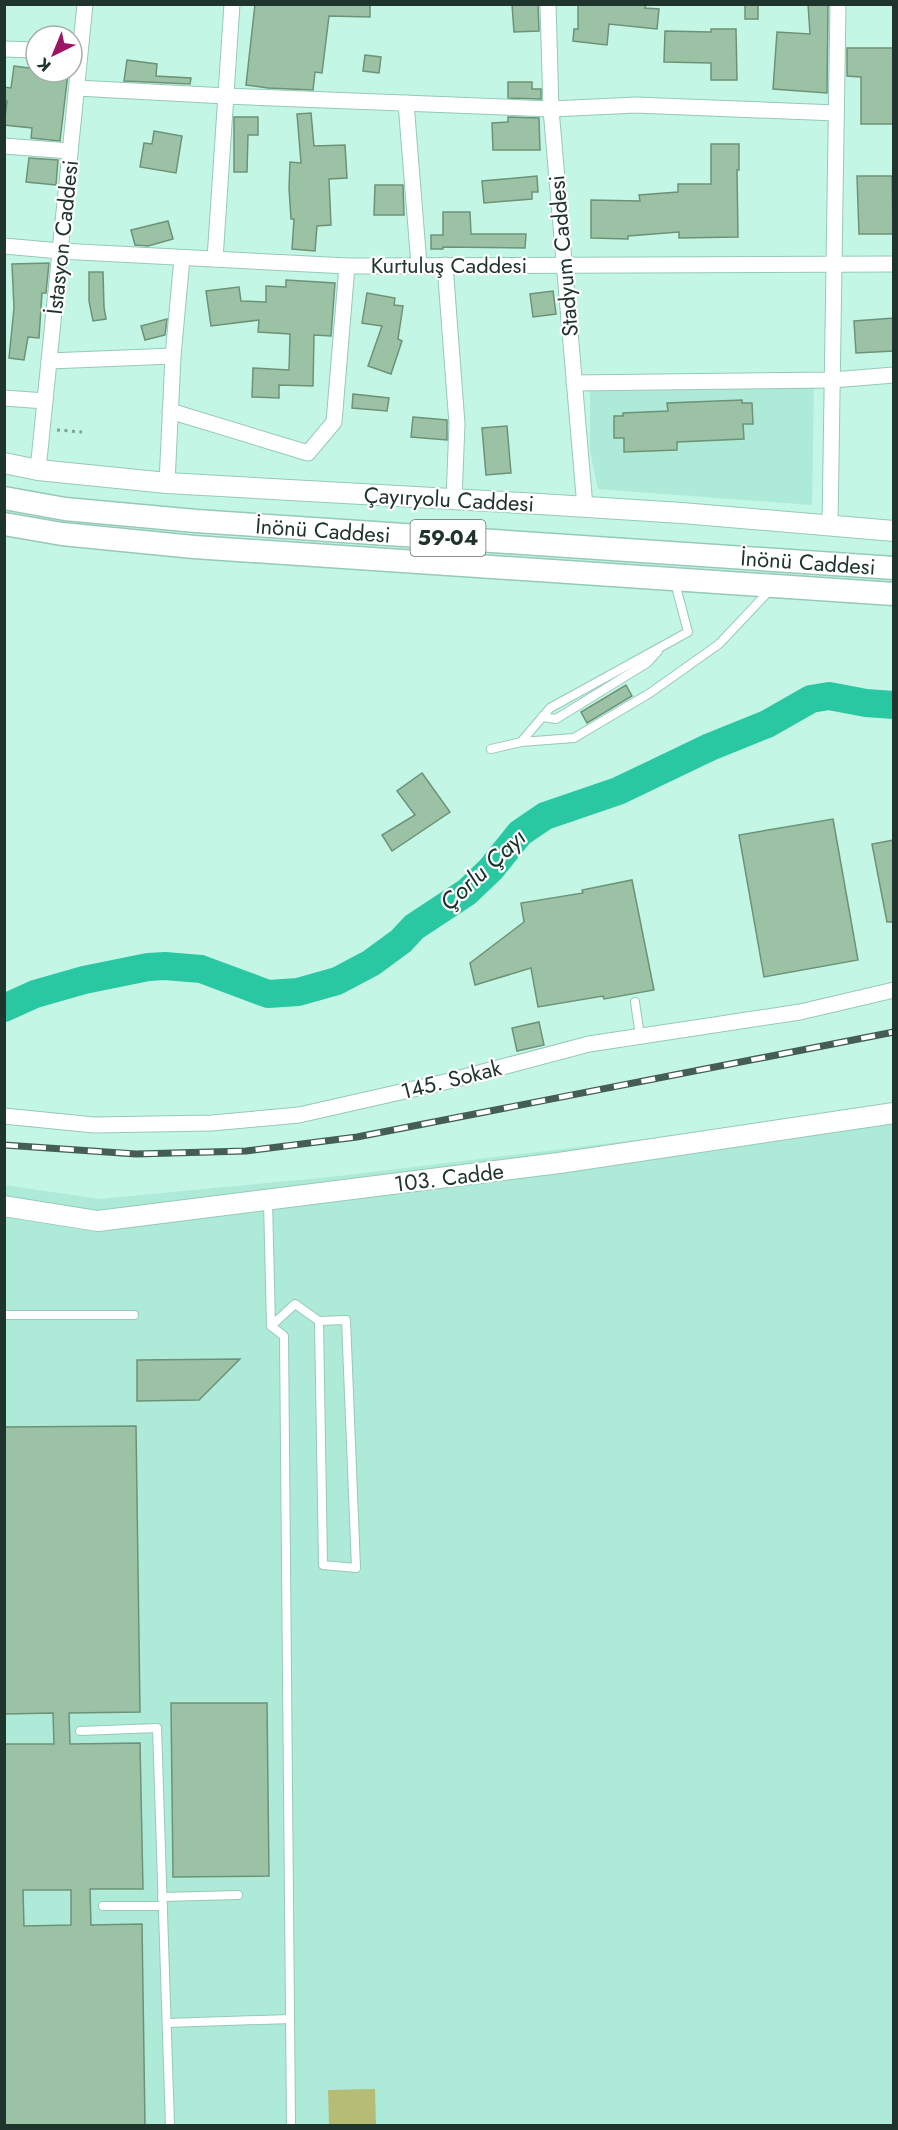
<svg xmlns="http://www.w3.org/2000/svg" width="898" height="2130" font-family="Jost,sans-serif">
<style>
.built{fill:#aeead8}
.green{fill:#b6bc74}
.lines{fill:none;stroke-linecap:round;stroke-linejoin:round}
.river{stroke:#2ac7a3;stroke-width:28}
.building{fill:#9cc2a6;stroke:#6d9277;stroke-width:1.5;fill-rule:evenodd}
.lane-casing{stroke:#96c9b8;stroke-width:10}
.street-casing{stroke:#96c9b8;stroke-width:17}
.secondary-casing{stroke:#96c9b8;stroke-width:22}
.primary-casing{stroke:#96c9b8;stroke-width:25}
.path{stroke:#7ca195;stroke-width:3;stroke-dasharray:3 4.5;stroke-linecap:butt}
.lane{stroke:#fff;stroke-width:8}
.street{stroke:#fff;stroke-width:15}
.secondary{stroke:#fff;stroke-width:20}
.primary{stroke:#fff;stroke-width:22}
.rail-casing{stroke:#445e56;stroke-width:7}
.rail{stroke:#fff;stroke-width:4.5;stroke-dasharray:14;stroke-linecap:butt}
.labels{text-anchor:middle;stroke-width:4.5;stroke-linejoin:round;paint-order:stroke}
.shield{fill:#fff;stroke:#63716d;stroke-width:1.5}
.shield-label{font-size:21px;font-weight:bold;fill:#20342e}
.street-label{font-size:22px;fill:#20342e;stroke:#fff}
.water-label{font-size:24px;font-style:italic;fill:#183029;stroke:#fff}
</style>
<rect width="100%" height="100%" fill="#c3f6e5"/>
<g class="built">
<path d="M 814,383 L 812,505 L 598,489 L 590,451 L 590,389 Z"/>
<path d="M 893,1109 L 893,2125 L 5,2125 L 4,1185 L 100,1199 L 339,1176 Z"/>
</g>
<path class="green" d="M 375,2089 L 376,2125 L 329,2125 L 328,2090 Z"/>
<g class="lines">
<path class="river" d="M 4,1008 L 35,994 L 84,980 L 148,967 L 165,966 L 201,969 L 268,994 L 298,992 L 337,981 L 371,963 L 401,941 L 414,927 L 467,892 L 491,869 L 520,833 L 545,816 L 618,791 L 710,747 L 767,724 L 811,699 L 829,696 L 866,703 L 894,705"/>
</g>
<g class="building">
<path d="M 255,4 L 370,4 L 370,17 L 329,16 L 322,73 L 315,72 L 313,90 L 268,88 L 246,85 Z"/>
<path d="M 512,4 L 538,4 L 539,31 L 514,32 Z"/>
<path d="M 578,4 L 646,4 L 645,8 L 659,9 L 657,29 L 609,24 L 607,45 L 573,41 L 574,29 L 578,29 Z"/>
<rect x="745" y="4" width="13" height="15"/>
<path d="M 808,4 L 828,4 L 827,93 L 773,89 L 777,32 L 810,34 Z"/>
<path d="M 711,29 L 736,29 L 737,80 L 711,80 L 711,63 L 664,62 L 665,31 L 711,32 Z"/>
<path d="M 847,48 L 894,48 L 894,124 L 861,124 L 861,77 L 847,76 Z"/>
<path d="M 365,55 L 381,57 L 379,73 L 363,71 Z"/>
<path d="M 127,60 L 157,64 L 156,76 L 191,78 L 190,84 L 124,81 Z"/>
<path d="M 14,66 L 36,69 L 36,72 L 68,73 L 60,141 L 31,138 L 32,128 L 4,125 L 7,101 L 4,101 L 4,87 L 11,88 Z"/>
<path d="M 508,82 L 532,82 L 532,89 L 541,89 L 541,99 L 508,98 Z"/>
<path d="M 311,113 L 314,146 L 345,145 L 347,178 L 329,179 L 331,225 L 317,226 L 315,251 L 292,249 L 294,219 L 291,219 L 289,188 L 290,162 L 301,163 L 297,114 Z"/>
<path d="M 234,117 L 258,117 L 258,135 L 248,135 L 247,172 L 234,172 Z"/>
<path d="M 508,117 L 539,118 L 540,150 L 493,150 L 492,123 L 508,122 Z"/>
<path d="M 154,131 L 182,136 L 176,173 L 140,167 L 144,143 L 152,144 Z"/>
<path d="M 711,144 L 739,144 L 739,170 L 737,170 L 738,237 L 679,238 L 679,232 L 628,236 L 628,239 L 591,238 L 591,200 L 640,201 L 639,195 L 678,192 L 678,184 L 711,184 Z"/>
<path d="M 29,158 L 58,160 L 56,185 L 26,182 Z"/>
<path d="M 537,176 L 538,192 L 532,192 L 532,199 L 484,203 L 482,181 Z"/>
<path d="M 857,176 L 892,176 L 893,234 L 859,234 Z"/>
<path d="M 375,185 L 403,185 L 404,215 L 374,215 Z"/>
<path d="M 443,212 L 470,212 L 471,234 L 526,234 L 525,248 L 443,247 L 443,249 L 431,249 L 431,235 L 443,235 Z"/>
<path d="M 168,221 L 173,239 L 148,246 L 135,245 L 131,230 Z"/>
<path d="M 49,263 L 46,293 L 42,293 L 39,338 L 28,337 L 24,360 L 9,358 L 14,308 L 12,264 Z"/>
<path d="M 89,272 L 103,272 L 104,307 L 106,319 L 93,321 L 89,301 Z"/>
<path d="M 286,280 L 335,283 L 331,336 L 314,335 L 313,386 L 279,385 L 279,398 L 252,397 L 253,368 L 289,370 L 290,334 L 258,332 L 259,320 L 211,326 L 206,291 L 239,287 L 241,301 L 266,302 L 266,286 L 286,287 Z"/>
<path d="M 553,291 L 556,314 L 533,317 L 530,294 Z"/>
<path d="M 367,293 L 395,298 L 394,305 L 403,306 L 398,339 L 402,341 L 391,374 L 368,366 L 382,326 L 362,323 Z"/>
<path d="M 894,318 L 894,351 L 856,353 L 854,321 Z"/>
<path d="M 167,319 L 165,335 L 145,340 L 141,326 Z"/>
<path d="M 353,394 L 389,398 L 387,411 L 352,408 Z"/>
<path d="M 742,400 L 742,403 L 752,403 L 753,424 L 743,424 L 744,439 L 677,442 L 677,450 L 624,452 L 624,438 L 614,438 L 614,416 L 623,416 L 623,413 L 668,411 L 667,403 Z"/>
<path d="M 413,417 L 447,420 L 447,440 L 411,437 Z"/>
<path d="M 507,426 L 511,473 L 486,475 L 482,428 Z"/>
<path d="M 626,685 L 632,696 L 587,723 L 581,712 Z"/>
<path d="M 422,773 L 450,812 L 392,851 L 382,835 L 415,815 L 397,791 Z"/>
<path d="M 833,819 L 858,960 L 764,977 L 739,835 Z"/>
<path d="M 894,840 L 894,922 L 887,922 L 872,844 Z"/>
<path d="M 632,880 L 654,990 L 604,999 L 603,996 L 538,1007 L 531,968 L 475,985 L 470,963 L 524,922 L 521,903 L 583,893 L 582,890 Z"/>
<path d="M 539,1022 L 544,1045 L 517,1051 L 512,1028 Z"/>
<path d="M 240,1359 L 199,1400 L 137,1401 L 137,1360 Z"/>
<path d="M 136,1426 L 140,1712 L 69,1713 L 70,1744 L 140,1743 L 143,1889 L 90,1889 L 91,1925 L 142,1924 L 145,2126 L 4,2126 L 4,1744 L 54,1744 L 53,1713 L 4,1714 L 4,1427 ZM 23,1890 L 71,1890 L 71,1925 L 24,1926 Z"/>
<path d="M 171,1703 L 267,1703 L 269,1876 L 173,1877 Z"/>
</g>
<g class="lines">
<defs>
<g id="lane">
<path d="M 542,717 L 556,719 L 647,663 L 658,651"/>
<path d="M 521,742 L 574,738 L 650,693 L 719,644 L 771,589"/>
<path d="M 491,749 L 521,742 L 550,708 L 688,632 L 675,583"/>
<path d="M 635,1002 L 640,1036"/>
<path d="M 268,1201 L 271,1326"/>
<path d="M 4,1315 L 134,1315"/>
<path d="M 80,1731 L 157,1728 L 170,2126"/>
<path d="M 162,1897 L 238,1895"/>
<path d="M 103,1906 L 163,1906"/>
<path d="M 167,2023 L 290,2019"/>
<path d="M 291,2126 L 284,1336 L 271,1326 L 295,1304 L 319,1321 L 346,1320 L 356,1568 L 323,1565 L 319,1321"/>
</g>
<g id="street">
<path d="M 548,4 L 551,109 L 585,507"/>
<path d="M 4,49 L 36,50"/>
<path d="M 77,88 L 226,96 L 551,109 L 636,105 L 836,113"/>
<path d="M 406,103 L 419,265"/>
<path d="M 4,146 L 70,151"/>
<path d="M 4,246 L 60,251 L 347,266 L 894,264"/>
<path d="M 215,259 L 232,4"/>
<path d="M 445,265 L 457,424 L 454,499"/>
<path d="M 49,361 L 173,356"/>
<path d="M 574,383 L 832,380 L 894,375"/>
<path d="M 4,398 L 45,401"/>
<path d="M 170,411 L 308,453 L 334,422 L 347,266"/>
<path d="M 38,470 L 85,4"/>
<path d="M 167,483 L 173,356 L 182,258"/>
<path d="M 830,526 L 838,4"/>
<path d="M 4,1116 L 94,1125 L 212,1123 L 299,1115 L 449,1081 L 589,1044 L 800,1012 L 894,990"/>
</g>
<g id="secondary">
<path d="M 4,463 L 38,470 L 167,483 L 540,504 L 682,513 L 894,531"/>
<path d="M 4,1206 L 98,1221 L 559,1163 L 894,1113"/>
</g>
<g id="primary">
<path d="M 4,498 L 65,509 L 196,521 L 894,568"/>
<path d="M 4,524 L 62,534 L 194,547 L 894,594"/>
</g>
</defs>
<use href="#lane" class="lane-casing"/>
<use href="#street" class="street-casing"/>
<use href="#secondary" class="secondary-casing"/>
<use href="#primary" class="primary-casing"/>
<path class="path" d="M 57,430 L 82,432"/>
<use href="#lane" class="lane"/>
<use href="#street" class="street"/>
<use href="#secondary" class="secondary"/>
<use href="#primary" class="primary"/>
<defs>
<path id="rail" d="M 4,1145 L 136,1154 L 246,1151 L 357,1137 L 894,1032"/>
</defs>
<use href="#rail" class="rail-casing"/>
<use href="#rail" class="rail"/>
</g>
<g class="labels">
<rect class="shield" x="410.5" y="520" width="75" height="36" rx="4.5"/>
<g class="shield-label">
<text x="448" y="545">59-04</text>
</g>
<g class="street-label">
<text transform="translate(62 237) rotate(-84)" y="8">İstasyon Caddesi</text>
<text transform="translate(563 256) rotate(-95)" y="8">Stadyum Caddesi</text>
<text x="449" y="273">Kurtuluş Caddesi</text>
<text transform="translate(449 499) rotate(3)" y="8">Çayıryolu Caddesi</text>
<text transform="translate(323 530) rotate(4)" y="8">İnönü Caddesi</text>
<text transform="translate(808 562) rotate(4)" y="8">İnönü Caddesi</text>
<text transform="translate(451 1079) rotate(-14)" y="8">145. Sokak</text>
<text transform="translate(449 1177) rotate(-7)" y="8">103. Cadde</text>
</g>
<g class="water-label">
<text transform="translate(483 870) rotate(-43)" y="8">Çorlu Çayı</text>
</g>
</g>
<rect width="898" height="2130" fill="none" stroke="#20342e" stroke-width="12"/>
<g transform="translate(54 54) rotate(223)"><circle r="28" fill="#ffffff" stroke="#a6aeab" stroke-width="1.5"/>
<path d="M0-4.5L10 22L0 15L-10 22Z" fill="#9d1462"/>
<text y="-9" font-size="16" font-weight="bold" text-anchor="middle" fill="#20342e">K</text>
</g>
</svg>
